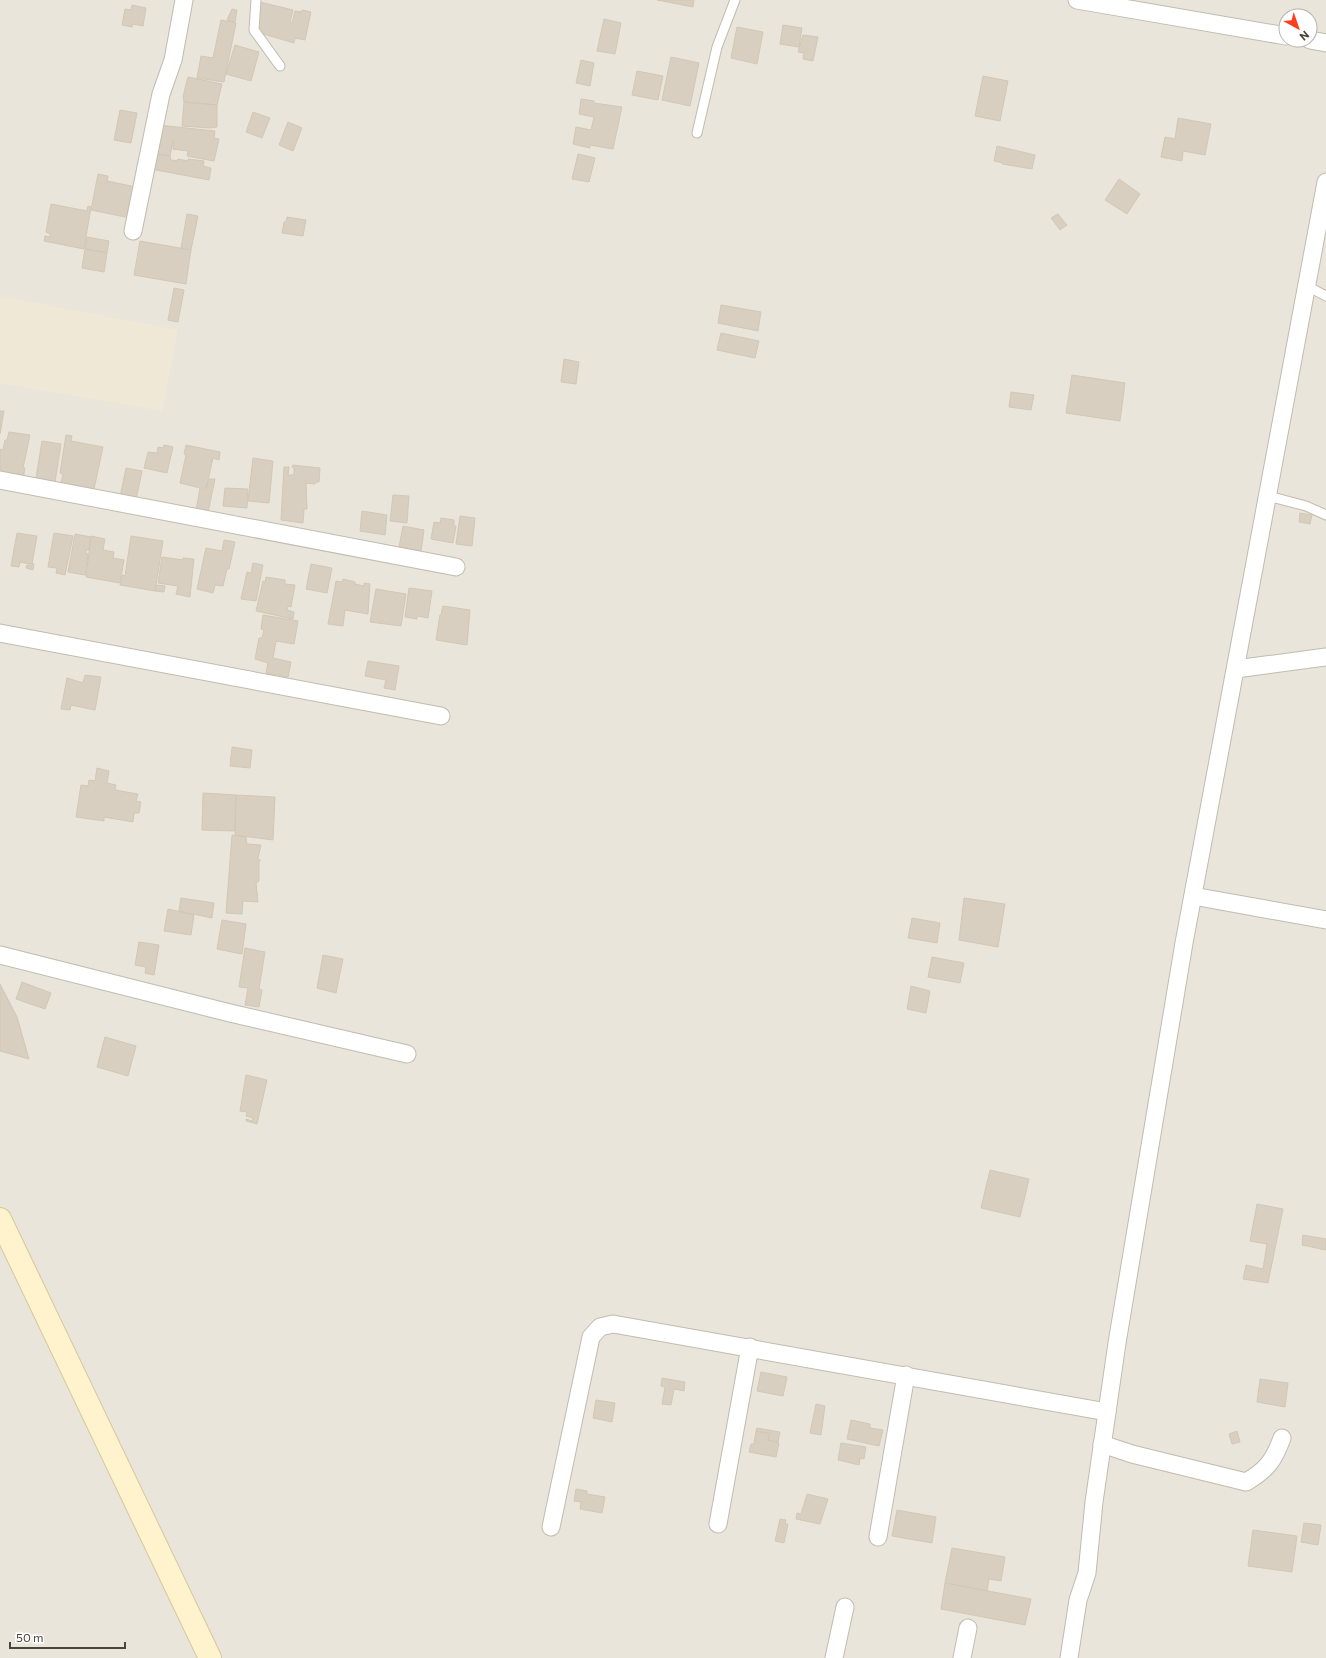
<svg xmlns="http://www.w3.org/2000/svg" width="1326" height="1658" font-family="Commissioner,sans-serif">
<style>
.residential{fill:#eae5da;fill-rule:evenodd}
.education{fill:#efe8d6}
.building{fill:#d8cfc1;stroke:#d3c7b4}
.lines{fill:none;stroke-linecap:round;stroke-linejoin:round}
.service-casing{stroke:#c2bbae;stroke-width:11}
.minor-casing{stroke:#c2bbae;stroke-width:19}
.secondary-casing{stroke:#d6c79b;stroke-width:24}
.service{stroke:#fff;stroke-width:9}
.minor{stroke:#fff;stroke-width:17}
.secondary{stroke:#fff3cd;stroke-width:22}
</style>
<rect width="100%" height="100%" fill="#f6f3ec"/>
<path class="residential" d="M 0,0 L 1326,0 L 1326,1658 L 0,1658 ZM 1286,16 L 1310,16 L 1310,40 L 1286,40 Z"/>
<path class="education" d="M 0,296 L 178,330 L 162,411 L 0,383 Z"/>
<g class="building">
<path d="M 657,0 L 694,0 L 693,7 Z"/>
<path d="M 260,2 L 293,10 L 290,22 L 292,23 L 295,11 L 302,12 L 302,10 L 311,12 L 305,40 L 295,38 L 294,43 L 253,31 Z"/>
<path d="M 132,5 L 146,8 L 143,26 L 133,24 L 132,27 L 122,25 L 125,9 L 131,10 Z"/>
<path d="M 232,9 L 237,10 L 235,22 L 227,20 Z"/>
<path d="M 604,19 L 621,23 L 615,54 L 597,51 Z"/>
<path d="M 221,20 L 236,23 L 224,82 L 197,78 L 201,56 L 213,58 Z"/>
<path d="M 783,25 L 802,28 L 799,47 L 780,44 Z"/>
<path d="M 737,27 L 763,32 L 757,64 L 731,58 Z"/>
<path d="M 803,35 L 818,37 L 813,61 L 803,59 L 804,53 L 798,52 Z"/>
<path d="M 235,45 L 259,52 L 251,81 L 226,74 Z"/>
<path d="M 671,57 L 699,63 L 690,106 L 662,100 Z"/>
<path d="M 581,60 L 594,63 L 590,86 L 576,83 Z"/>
<path d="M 637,71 L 663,76 L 658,100 L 632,95 Z"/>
<path d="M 983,76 L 1008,81 L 1000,121 L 975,116 Z"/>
<path d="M 188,77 L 222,84 L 217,105 L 184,102 L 183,96 Z"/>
<path d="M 581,99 L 594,101 L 594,103 L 622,107 L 613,149 L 590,145 L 590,148 L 573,144 L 576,127 L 591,130 L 594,117 L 579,114 Z"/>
<path d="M 184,102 L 217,105 L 217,127 L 210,128 L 182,126 Z"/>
<path d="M 120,110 L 137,113 L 131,143 L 114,140 Z"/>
<path d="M 253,112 L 270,118 L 262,138 L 246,132 Z"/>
<path d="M 1178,118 L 1211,124 L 1205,155 L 1183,151 L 1182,161 L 1161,157 L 1165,137 L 1175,139 Z"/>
<path d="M 288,122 L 302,128 L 293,151 L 279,145 Z"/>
<path d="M 158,125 L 215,131 L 214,138 L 219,139 L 214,161 L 187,156 L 188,151 L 173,149 L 173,141 L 170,156 L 153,154 Z"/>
<path d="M 997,146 L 1035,155 L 1032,169 L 1002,164 L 1003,163 L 994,161 Z"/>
<path d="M 153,154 L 170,156 L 171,160 L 177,161 L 178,159 L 188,161 L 188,159 L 204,161 L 203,166 L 211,168 L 209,180 L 151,169 Z"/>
<path d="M 578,154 L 595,158 L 589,182 L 572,179 Z"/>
<path d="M 98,174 L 108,176 L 107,181 L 136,187 L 130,218 L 91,210 Z"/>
<path d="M 1119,179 L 1140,194 L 1127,214 L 1105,200 Z"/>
<path d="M 51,204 L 87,211 L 88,206 L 91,207 L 84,249 L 44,241 L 45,236 L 50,237 L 50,234 L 46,232 Z"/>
<path d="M 187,214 L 198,216 L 191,250 L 181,248 Z"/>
<path d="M 1058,214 L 1067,225 L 1060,230 L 1051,218 Z"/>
<path d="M 287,217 L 306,220 L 303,236 L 282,233 L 284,222 L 286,222 Z"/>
<path d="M 87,237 L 109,241 L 107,253 L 85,249 Z"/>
<path d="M 140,241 L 191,250 L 186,284 L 134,275 Z"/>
<path d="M 85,249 L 107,253 L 104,272 L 82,268 Z"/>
<path d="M 174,288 L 184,290 L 178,322 L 168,320 Z"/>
<path d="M 721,305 L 761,312 L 758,331 L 718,323 Z"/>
<path d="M 721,333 L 759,341 L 755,358 L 717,350 Z"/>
<path d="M 564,359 L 579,362 L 576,384 L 561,382 Z"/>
<path d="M 1072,375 L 1125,383 L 1120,421 L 1066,413 Z"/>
<path d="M 1011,392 L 1034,395 L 1031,410 L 1009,407 Z"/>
<path d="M 0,411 L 4,411 L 0,434 Z"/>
<path d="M 9,432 L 30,435 L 23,468 L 25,468 L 23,479 L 0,475 L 0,449 L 3,450 L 5,440 L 7,440 Z"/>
<path d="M 66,435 L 72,436 L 71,441 L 103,447 L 94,489 L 61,483 L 63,474 L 60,473 Z"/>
<path d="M 42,441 L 61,444 L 55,482 L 36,478 Z"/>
<path d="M 164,445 L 173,447 L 167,473 L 144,468 L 148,452 L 157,453 L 158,447 L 163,448 Z"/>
<path d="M 186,445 L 220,452 L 219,460 L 213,458 L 206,489 L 209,479 L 215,479 L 208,513 L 196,511 L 200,488 L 180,483 L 186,455 L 184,454 Z"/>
<path d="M 253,458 L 273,461 L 269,503 L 248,501 Z"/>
<path d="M 293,465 L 320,468 L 319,482 L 316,482 L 315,484 L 306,483 L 307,509 L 304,509 L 303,523 L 281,520 L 284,467 L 289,467 L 288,475 L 294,475 L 294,468 L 292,467 Z"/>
<path d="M 126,468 L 142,471 L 136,500 L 120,497 Z"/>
<path d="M 225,488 L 248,489 L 247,508 L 223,506 Z"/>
<path d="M 393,495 L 409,496 L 407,523 L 390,521 Z"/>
<path d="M 362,511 L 387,515 L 385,535 L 360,531 Z"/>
<path d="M 1300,513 L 1312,515 L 1310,524 L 1299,522 Z"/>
<path d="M 460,516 L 475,518 L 472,546 L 456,544 Z"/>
<path d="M 441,518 L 454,520 L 454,526 L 456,526 L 453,543 L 431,539 L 434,522 L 440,523 Z"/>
<path d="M 403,526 L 424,530 L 421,551 L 399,547 Z"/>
<path d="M 17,533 L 37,536 L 32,564 L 34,564 L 33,570 L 26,568 L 27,565 L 30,566 L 30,564 L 20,562 L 19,567 L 11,566 Z"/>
<path d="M 54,533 L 73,536 L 65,575 L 56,573 L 57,568 L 48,567 Z"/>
<path d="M 75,534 L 91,537 L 89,550 L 86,550 L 86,553 L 88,554 L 85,575 L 68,572 Z"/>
<path d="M 91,536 L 105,539 L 103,550 L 114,552 L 113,558 L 124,560 L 120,583 L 86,577 Z"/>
<path d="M 131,536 L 163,541 L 155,591 L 120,585 L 122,575 L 125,576 Z"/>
<path d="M 224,540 L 235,542 L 229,569 L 227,569 L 223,586 L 215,585 L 213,593 L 197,589 L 206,548 L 222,551 Z"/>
<path d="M 162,557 L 183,560 L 183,558 L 194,559 L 190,597 L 176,594 L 178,586 L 158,583 Z"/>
<path d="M 253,563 L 263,565 L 256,601 L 241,599 L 247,572 L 251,573 Z"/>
<path d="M 311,564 L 332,568 L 327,593 L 306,589 Z"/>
<path d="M 266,577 L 285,580 L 285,584 L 295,585 L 291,607 L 288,606 L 287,610 L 294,612 L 293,619 L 256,611 L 263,581 L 265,582 Z"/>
<path d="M 343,579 L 355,582 L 355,584 L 364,586 L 364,583 L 370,584 L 368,614 L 345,610 L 343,626 L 328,624 L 336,581 L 342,582 Z"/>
<path d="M 156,585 L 165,586 L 164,592 L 155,591 Z"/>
<path d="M 409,588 L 432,591 L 428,618 L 417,616 L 417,619 L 405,617 Z"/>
<path d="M 376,589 L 406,594 L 401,626 L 370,622 Z"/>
<path d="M 443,606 L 470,610 L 467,645 L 436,640 L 440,615 L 441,615 Z"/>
<path d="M 263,615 L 298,621 L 294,644 L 276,641 L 273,658 L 291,662 L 288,677 L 266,673 L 268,663 L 255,659 L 259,638 L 262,638 L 264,630 L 261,629 Z"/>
<path d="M 368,661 L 399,666 L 395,690 L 384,688 L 386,680 L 365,676 Z"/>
<path d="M 85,675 L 101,677 L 95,710 L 71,705 L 70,710 L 61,709 L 67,678 L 83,683 Z"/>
<path d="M 232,747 L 252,750 L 250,768 L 230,766 Z"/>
<path d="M 97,768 L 109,771 L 107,783 L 116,785 L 115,790 L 138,794 L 136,801 L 141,802 L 139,813 L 134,813 L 133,822 L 104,817 L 104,821 L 76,817 L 81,785 L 88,786 L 89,780 L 95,781 Z"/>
<path d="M 203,793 L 236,795 L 235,831 L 202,830 Z"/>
<path d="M 236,795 L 275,797 L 273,840 L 235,835 Z"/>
<path d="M 232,835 L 246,837 L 247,844 L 261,845 L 258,858 L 258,860 L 261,860 L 259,862 L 259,881 L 256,883 L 258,902 L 243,901 L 242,914 L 226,913 Z"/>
<path d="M 181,898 L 214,903 L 212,918 L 179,911 Z"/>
<path d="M 964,898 L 1005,904 L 998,947 L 959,940 Z"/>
<path d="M 168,909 L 194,915 L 191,935 L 164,931 Z"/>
<path d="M 912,918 L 940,923 L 937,943 L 908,938 Z"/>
<path d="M 222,920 L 246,924 L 242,954 L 217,949 Z"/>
<path d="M 139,942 L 159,945 L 154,975 L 145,973 L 146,967 L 135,965 Z"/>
<path d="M 245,948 L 265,952 L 259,989 L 262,990 L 259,1007 L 245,1005 L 248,988 L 239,987 Z"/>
<path d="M 323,955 L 343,959 L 336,993 L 317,988 Z"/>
<path d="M 932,957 L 964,963 L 960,983 L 928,977 Z"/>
<path d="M 22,982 L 51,993 L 45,1009 L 16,999 Z"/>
<path d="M 0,984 L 17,1017 L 29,1059 L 0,1051 Z"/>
<path d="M 911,986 L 930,991 L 926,1013 L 907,1009 Z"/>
<path d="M 105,1037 L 136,1046 L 128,1076 L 97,1067 Z"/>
<path d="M 246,1075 L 267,1080 L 257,1124 L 246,1121 L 246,1119 L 252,1121 L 253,1118 L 246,1116 L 247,1112 L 240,1111 Z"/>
<path d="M 990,1170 L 1029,1179 L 1020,1217 L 981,1208 Z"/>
<path d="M 1257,1204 L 1283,1209 L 1268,1283 L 1243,1279 L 1246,1265 L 1263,1269 L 1267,1244 L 1250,1241 Z"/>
<path d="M 1303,1235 L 1326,1239 L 1326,1250 L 1302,1245 Z"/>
<path d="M 761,1372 L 787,1377 L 783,1396 L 757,1391 Z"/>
<path d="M 662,1378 L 685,1382 L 684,1391 L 674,1389 L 671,1405 L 662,1404 L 665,1387 L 661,1386 Z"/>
<path d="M 1260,1379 L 1288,1383 L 1285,1407 L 1257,1402 Z"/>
<path d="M 596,1400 L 615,1403 L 612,1422 L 593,1418 Z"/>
<path d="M 816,1404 L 825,1406 L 821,1435 L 810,1433 Z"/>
<path d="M 851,1420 L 870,1424 L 870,1428 L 883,1430 L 879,1446 L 847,1439 Z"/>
<path d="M 757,1428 L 780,1432 L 778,1442 L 768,1440 L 770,1434 L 756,1431 Z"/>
<path d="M 756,1431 L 770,1434 L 768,1440 L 779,1443 L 776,1457 L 749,1452 L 751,1444 L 754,1444 Z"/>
<path d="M 1237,1431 L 1240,1442 L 1232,1444 L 1229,1434 Z"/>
<path d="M 841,1443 L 866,1447 L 864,1459 L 860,1458 L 859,1465 L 838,1460 Z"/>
<path d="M 576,1489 L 587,1491 L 587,1494 L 605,1497 L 602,1513 L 580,1509 L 581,1502 L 574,1501 Z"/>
<path d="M 807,1494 L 828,1499 L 820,1524 L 796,1519 L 797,1513 L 801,1514 Z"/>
<path d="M 897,1510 L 936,1517 L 932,1543 L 892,1536 Z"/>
<path d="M 780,1519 L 786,1520 L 785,1524 L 788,1524 L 784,1543 L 775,1541 Z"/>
<path d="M 1304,1523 L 1321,1525 L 1318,1545 L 1301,1542 Z"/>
<path d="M 1253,1530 L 1297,1536 L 1292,1572 L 1248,1566 Z"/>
<path d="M 952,1548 L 1005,1557 L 1001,1581 L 989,1579 L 987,1591 L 945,1583 Z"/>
<path d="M 945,1583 L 1031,1599 L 1025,1625 L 941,1609 Z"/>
</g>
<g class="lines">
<defs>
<g id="service">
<path d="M 256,0 L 254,30 L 280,66"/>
<path d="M 697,133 L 717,47 L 735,0"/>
<path d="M 1307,286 L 1326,296"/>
<path d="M 1268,496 L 1306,506 L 1326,515"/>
</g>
<g id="minor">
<path d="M 1077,0 L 1286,36"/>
<path d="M 1310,40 L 1326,43"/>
<path d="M 133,231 L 161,94 L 173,60 L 184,0"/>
<path d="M 0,480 L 456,567"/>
<path d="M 0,633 L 441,716"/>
<path d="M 1236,669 L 1326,657"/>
<path d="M 1193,896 L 1326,920"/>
<path d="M 0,955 L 230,1013 L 407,1054"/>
<path d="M 1102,1444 L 1132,1454 L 1246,1482 C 1267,1470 1274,1460 1282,1438"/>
<path d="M 718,1524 L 750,1347"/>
<path d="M 551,1527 L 591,1337 L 600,1327 L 613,1324 L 1107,1412"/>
<path d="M 878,1537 L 906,1375"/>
<path d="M 834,1658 L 845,1607"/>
<path d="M 962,1658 L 968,1628"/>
<path d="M 1069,1658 L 1078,1600 L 1087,1573 L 1094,1502 L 1117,1343 L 1184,943 L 1326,182"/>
</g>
<path id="secondary" d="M 0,1219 L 210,1658"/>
</defs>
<use href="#service" class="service-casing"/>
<use href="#minor" class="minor-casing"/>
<use href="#secondary" class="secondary-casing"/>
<use href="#service" class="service"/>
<use href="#minor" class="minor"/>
<use href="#secondary" class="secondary"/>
</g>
<g transform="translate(1298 28) rotate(140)"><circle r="19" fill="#ffffff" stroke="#b7b4b0"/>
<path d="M0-3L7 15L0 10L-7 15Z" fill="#fc3f1d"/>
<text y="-6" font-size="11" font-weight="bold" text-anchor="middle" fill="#4b4439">N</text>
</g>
<path d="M10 1642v6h115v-6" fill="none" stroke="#4b4439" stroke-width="2"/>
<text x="16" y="1642" font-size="12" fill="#4b4439" stroke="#ffffff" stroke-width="3" paint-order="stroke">50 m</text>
</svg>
